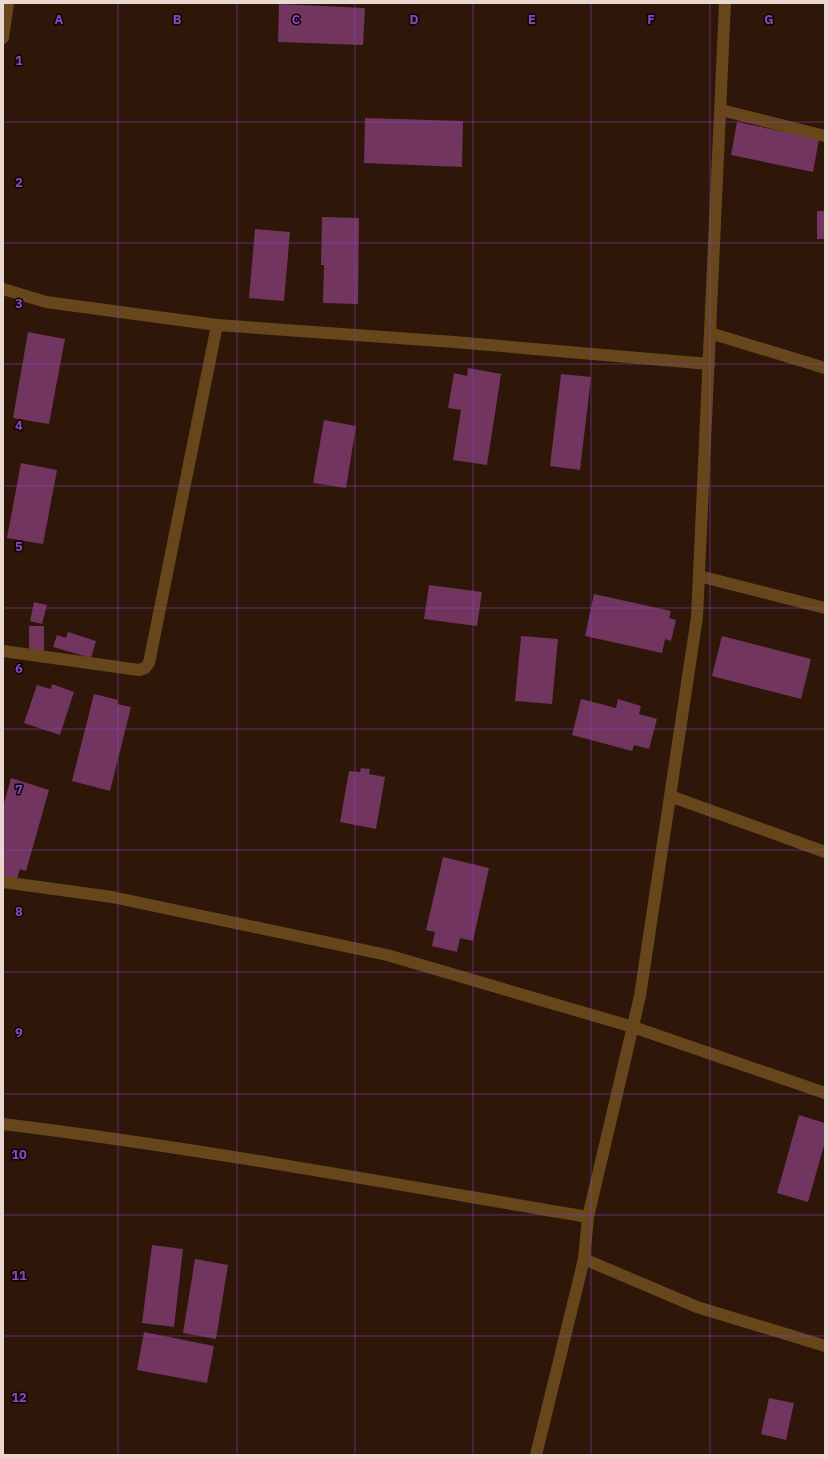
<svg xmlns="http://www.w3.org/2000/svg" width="828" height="1458" font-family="'IBM Plex Sans',sans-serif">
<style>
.building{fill:#71355f}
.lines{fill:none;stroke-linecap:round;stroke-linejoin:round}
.minor{stroke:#67461c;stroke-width:12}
.grid{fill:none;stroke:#8c46c2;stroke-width:1;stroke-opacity:0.55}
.grid-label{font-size:13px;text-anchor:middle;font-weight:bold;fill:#8c46c2;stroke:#0e0502;stroke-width:3;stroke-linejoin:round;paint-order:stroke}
</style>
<rect width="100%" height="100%" fill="#2e1609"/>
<g class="building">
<path d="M 279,4 L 365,8 L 363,45 L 278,42 Z"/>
<path d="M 365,118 L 463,121 L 462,167 L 364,163 Z"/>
<path d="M 737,122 L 819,139 L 813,172 L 731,155 Z"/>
<rect x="817" y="211" width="8" height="28"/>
<path d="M 322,217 L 359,218 L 358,304 L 323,303 L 324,265 L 321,265 Z"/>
<path d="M 255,229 L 290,232 L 284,301 L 249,298 Z"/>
<path d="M 28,332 L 65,339 L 49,424 L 13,418 Z"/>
<path d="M 468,368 L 501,374 L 487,465 L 453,460 L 461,410 L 448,408 L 454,373 L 467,376 Z"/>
<path d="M 561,374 L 591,377 L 580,470 L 550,466 Z"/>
<path d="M 324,420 L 356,426 L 346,488 L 313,483 Z"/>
<path d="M 21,463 L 57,470 L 43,544 L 7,538 Z"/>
<path d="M 429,585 L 482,592 L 477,626 L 424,619 Z"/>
<path d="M 594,594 L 671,611 L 669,618 L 676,620 L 671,641 L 665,639 L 662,653 L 585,636 Z"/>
<path d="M 34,602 L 47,605 L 42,624 L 30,621 Z"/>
<rect x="29" y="626" width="15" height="27"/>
<path d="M 68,632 L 96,641 L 91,658 L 53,647 L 57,635 L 66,638 Z"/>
<path d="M 521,636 L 558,639 L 552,704 L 515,701 Z"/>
<path d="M 722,636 L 811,659 L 801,699 L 712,676 Z"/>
<path d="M 52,684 L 74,692 L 60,735 L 24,723 L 37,685 L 51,689 Z"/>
<path d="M 94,694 L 118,700 L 117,704 L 131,707 L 110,791 L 72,781 Z"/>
<path d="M 581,699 L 616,708 L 618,699 L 641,706 L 639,714 L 657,719 L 649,749 L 634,745 L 632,751 L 572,735 Z"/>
<path d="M 361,768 L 370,769 L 369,774 L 385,777 L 376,829 L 340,822 L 349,771 L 360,772 Z"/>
<path d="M 11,778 L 49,790 L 26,871 L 20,869 L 16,882 L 3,878 L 3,807 Z"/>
<path d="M 443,857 L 489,868 L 473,941 L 460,938 L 457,952 L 432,946 L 435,932 L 426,930 Z"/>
<path d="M 799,1115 L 825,1123 L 825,1142 L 808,1202 L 777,1193 Z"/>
<path d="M 152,1245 L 183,1249 L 174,1327 L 142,1323 Z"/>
<path d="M 195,1259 L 228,1265 L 216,1339 L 183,1333 Z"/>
<path d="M 144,1332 L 214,1346 L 207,1383 L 137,1370 Z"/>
<path d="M 769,1398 L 794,1403 L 786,1440 L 761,1434 Z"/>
</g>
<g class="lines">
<g class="minor">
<path d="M 725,3 L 697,617 L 640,996 L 588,1217 L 584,1259 L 697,1307 L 825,1346"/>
<path d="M 3,38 L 8,3"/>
<path d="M 721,110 L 825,136"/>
<path d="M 3,289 L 46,302 L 217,325 L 454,342 L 709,364"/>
<path d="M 710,333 L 825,368"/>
<path d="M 699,576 L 825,608"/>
<path d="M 3,651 L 139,670 L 145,668 L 149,663 L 217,325"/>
<path d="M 670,796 L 825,852"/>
<path d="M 3,882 L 112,897 L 387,955 L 633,1027 L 825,1093"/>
<path d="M 3,1124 C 199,1148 393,1184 588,1217"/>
<path d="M 536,1455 L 584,1259"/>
</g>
</g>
<path class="grid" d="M 118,3 L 118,1455M 237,3 L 237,1455M 355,3 L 355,1455M 473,3 L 473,1455M 591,3 L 591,1455M 710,3 L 710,1455M 3,122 L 825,122M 3,243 L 825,243M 3,364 L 825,364M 3,486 L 825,486M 3,608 L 825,608M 3,729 L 825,729M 3,850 L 825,850M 3,972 L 825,972M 3,1094 L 825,1094M 3,1215 L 825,1215M 3,1336 L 825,1336"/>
<g class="grid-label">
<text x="59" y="24">A</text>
<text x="177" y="24">B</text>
<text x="296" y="24">C</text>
<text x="414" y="24">D</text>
<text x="532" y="24">E</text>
<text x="651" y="24">F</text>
<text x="769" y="24">G</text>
<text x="19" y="65">1</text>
<text x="19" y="187">2</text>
<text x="19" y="308">3</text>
<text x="19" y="430">4</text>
<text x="19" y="551">5</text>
<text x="19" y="673">6</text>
<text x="19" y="794">7</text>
<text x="19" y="916">8</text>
<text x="19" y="1037">9</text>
<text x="19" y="1159">10</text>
<text x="19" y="1280">11</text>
<text x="19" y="1402">12</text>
</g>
<rect width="828" height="1458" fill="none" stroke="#e9d8d0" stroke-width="8"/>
</svg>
